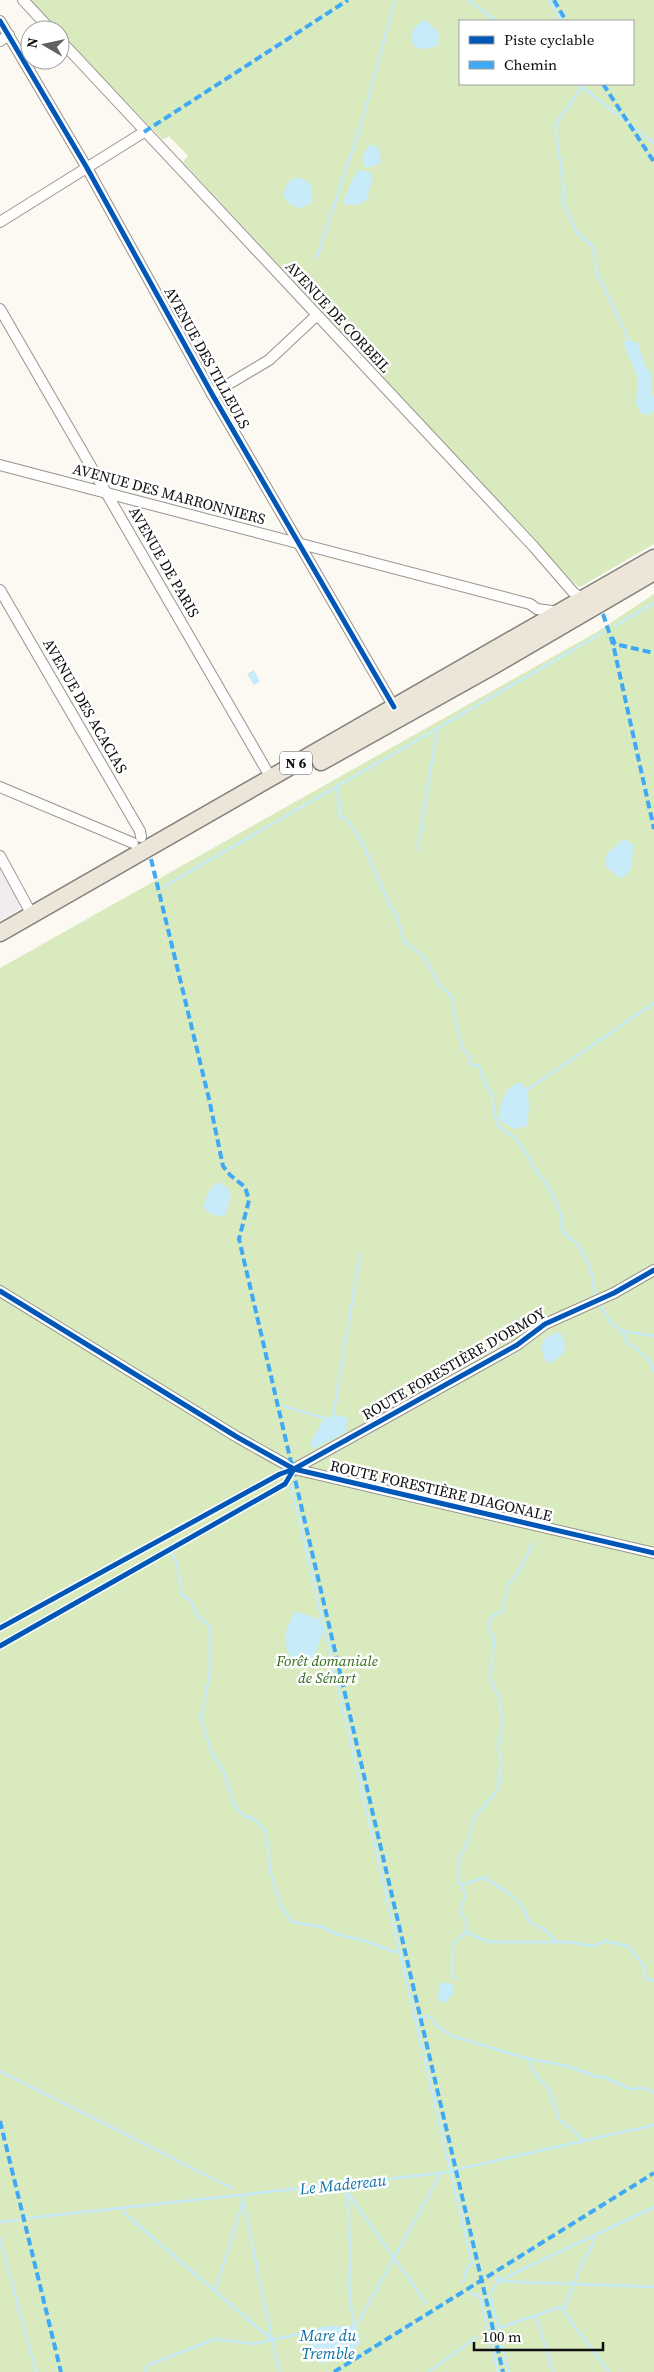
<svg xmlns="http://www.w3.org/2000/svg" width="654" height="2372" font-family="'Source Serif 4',serif">
<style>
.industrial{fill:#f3ecef}
.forest{fill:#d9eabe;fill-rule:evenodd}
.water{fill:#c7ebf8}
.lines{fill:none;stroke-linecap:round;stroke-linejoin:round}
.stream{stroke:#c7ebf8;stroke-width:2.5}
.street-casing{stroke:#959491;stroke-width:12}
.primary-casing{stroke:#82817e;stroke-width:19}
.street{stroke:#fffefd;stroke-width:10}
.primary{stroke:#ede6d8;stroke-width:16}
.quiet{stroke:#3fa9f5;stroke-width:4;stroke-dasharray:8 4;stroke-linecap:butt}
.cycleway-casing{stroke:#fff;stroke-width:8}
.cycleway{stroke:#0057b8;stroke-width:5}
.labels{text-anchor:middle;stroke-width:5;stroke-linejoin:round;paint-order:stroke}
.shield{fill:#fff;stroke:#565656;stroke-width:1}
.shield-label{font-size:14px;font-weight:bold;fill:#0e0e0e}
.street-label{font-size:15px;fill:#0e0e0e;stroke:#fff}
.park-label{font-size:15px;font-style:italic;fill:#326a19;stroke:#fff}
.water-label{font-size:16px;font-style:italic;fill:#0e73a8;stroke:#fff}
</style>
<rect width="100%" height="100%" fill="#fcf9f2"/>
<path class="industrial" d="M 0,869 L 20,904 L 19,910 L 0,921 Z"/>
<g class="forest">
<path d="M 27,0 L 654,0 L 654,544 L 580,587 L 574,583 L 183,162 L 188,156 L 169,136 L 163,140 L 60,34 L 60,30 L 56,30 ZM 460,21 L 633,21 L 633,84 L 460,84 Z"/>
<path d="M 654,594 L 654,2372 L 0,2372 L 0,968 L 597,632 Z"/>
</g>
<g class="water">
<path d="M 422,21 L 427,21 L 439,33 L 438,45 C 429,50 419,51 411,43 L 413,29 Z"/>
<path d="M 373,145 L 379,149 L 381,163 L 368,168 L 363,166 L 363,155 L 368,146 Z"/>
<path d="M 357,170 L 370,172 L 373,181 L 369,188 L 368,199 L 360,204 L 347,205 L 343,201 Z"/>
<path d="M 293,178 L 303,179 L 312,186 L 312,202 L 301,209 L 290,204 L 283,195 L 287,184 Z"/>
<path d="M 629,340 L 638,343 L 645,365 L 651,374 L 651,392 L 654,398 L 654,410 L 650,415 L 640,413 L 636,403 L 638,378 L 623,342 Z"/>
<path d="M 254,670 L 260,682 L 254,685 L 247,674 Z"/>
<path d="M 624,839 L 634,845 L 630,871 L 621,879 L 605,866 L 607,853 Z"/>
<path d="M 521,1082 C 532,1095 529,1109 527,1126 L 514,1129 L 499,1121 C 499,1106 503,1086 521,1082 Z"/>
<path d="M 218,1182 L 227,1187 L 231,1194 L 225,1216 C 216,1216 209,1215 203,1207 L 209,1190 Z"/>
<path d="M 555,1333 L 560,1333 L 565,1343 L 564,1353 L 550,1364 L 545,1360 L 541,1347 L 545,1338 Z"/>
<path d="M 337,1415 L 348,1418 L 345,1433 L 313,1449 L 310,1443 L 324,1418 Z"/>
<path d="M 295,1611 L 319,1619 L 324,1630 C 319,1641 318,1652 311,1661 L 295,1663 C 280,1641 284,1633 295,1611 Z"/>
<path d="M 447,1982 L 454,1986 L 453,1994 L 445,2003 L 438,2000 L 439,1984 Z"/>
<path d="M 333,2326 L 356,2326 L 361,2342 L 350,2353 L 324,2364 L 307,2358 L 311,2337 L 319,2327 Z"/>
</g>
<g class="lines">
<g class="stream">
<path d="M 468,0 L 496,21"/>
<path d="M 549,0 L 562,21"/>
<path d="M 578,84 L 654,143"/>
<path d="M 582,86 L 555,125 L 564,190 L 563,202 L 576,231 L 593,247 L 597,273 L 629,340"/>
<path d="M 317,257 L 361,125 L 395,0"/>
<path d="M 615,626 L 654,603"/>
<path d="M 336,786 L 339,794 L 340,817 L 347,820 L 361,840 L 390,906 L 397,917 L 404,941 L 424,957 L 439,984 L 452,997 L 453,1010 L 463,1049 L 470,1057 L 471,1064 L 479,1066 L 486,1086 L 491,1092 L 497,1125 L 516,1139 L 528,1156 L 533,1167 L 547,1184 L 562,1217 L 561,1227 L 567,1236 L 577,1243 L 583,1253 L 591,1271 L 595,1294"/>
<path d="M 418,849 L 437,729"/>
<path d="M 163,887 L 604,632"/>
<path d="M 527,1090 L 654,1003"/>
<path d="M 600,1305 L 612,1324 L 622,1331 L 627,1343 L 636,1348 L 651,1363 L 654,1371"/>
<path d="M 622,1331 L 654,1336"/>
<path d="M 283,1406 L 324,1418"/>
<path d="M 333,1416 L 360,1254"/>
<path d="M 291,1486 L 472,2263 L 467,2268 L 463,2282"/>
<path d="M 172,1554 C 182,1571 178,1577 182,1595 L 191,1601 L 197,1615 L 210,1627 L 210,1672 L 201,1718 L 212,1754 L 223,1770 L 235,1807 L 245,1816 L 255,1820 L 266,1832 L 270,1870 L 280,1904 L 292,1922 L 322,1927 L 339,1935 L 362,1940 L 395,1952 L 400,1952"/>
<path d="M 462,1885 L 485,1877 C 500,1890 526,1899 528,1921 L 544,1929 L 557,1942"/>
<path d="M 466,1932 L 467,1923 L 460,1911 L 465,1896 L 462,1885 L 459,1884 L 459,1859 L 467,1844 L 474,1818 L 495,1793 L 499,1785 L 501,1757 L 498,1748 L 503,1720 L 500,1709 L 501,1701 L 490,1679 L 494,1640 L 488,1625 L 493,1615 L 502,1612 L 509,1584 L 521,1568 L 533,1543"/>
<path d="M 456,1979 L 452,1976 C 452,1972 452,1946 454,1943 C 457,1939 463,1936 466,1932 L 489,1942 L 569,1942 L 594,1946 L 605,1941 L 628,1946 L 644,1966 L 644,1973 L 646,1979 L 654,1981"/>
<path d="M 415,2018 L 429,2016 L 438,2027 L 452,2036 L 529,2059 L 568,2066 L 597,2077 L 604,2077 L 630,2089 L 643,2088 L 654,2092"/>
<path d="M 529,2059 L 533,2071 L 549,2090 L 559,2120 C 570,2125 574,2133 584,2141"/>
<path d="M 0,2071 L 232,2188"/>
<path d="M 345,2185 L 347,2192 L 426,2303"/>
<path d="M 347,2194 L 351,2261 C 346,2283 352,2304 353,2326"/>
<path d="M 242,2196 L 279,2372"/>
<path d="M 654,2207 L 498,2281 L 654,2287"/>
<path d="M 124,2209 L 124,2213 L 272,2340"/>
<path d="M 28,2218 L 441,2173 L 654,2125"/>
<path d="M 0,2222 L 19,2220"/>
<path d="M 0,2239 L 36,2372"/>
<path d="M 497,2276 L 498,2281 L 490,2294 L 509,2372"/>
<path d="M 215,2291 L 243,2202"/>
<path d="M 471,2293 L 480,2297 L 498,2372"/>
<path d="M 563,2310 L 584,2259 L 591,2248 L 594,2236"/>
<path d="M 536,2315 L 553,2372"/>
<path d="M 356,2326 L 441,2173"/>
<path d="M 499,2328 L 560,2307 L 609,2372"/>
<path d="M 145,2372 L 148,2365 L 215,2339 L 255,2344 L 303,2333 L 311,2337"/>
<path d="M 428,2372 L 477,2337"/>
</g>
<defs>
<g id="street">
<path d="M 23,0 L 51,30"/>
<path d="M 0,21 L 87,168 L 212,394 L 394,707"/>
<path d="M 60,40 L 534,547 L 573,592 L 585,601"/>
<path d="M 0,41 L 9,35"/>
<path d="M 0,222 L 144,132"/>
<path d="M 0,309 L 271,778"/>
<path d="M 212,394 L 269,360 L 316,316"/>
<path d="M 0,465 L 530,604 L 537,609 L 559,612"/>
<path d="M 0,590 L 140,831 L 141,837"/>
<path d="M 0,787 L 133,843"/>
<path d="M 0,856 L 32,915"/>
<path d="M 0,1291 L 237,1437 L 294,1469 L 654,1553"/>
<path d="M 294,1469 L 517,1345 L 545,1324 L 614,1293 L 654,1270"/>
</g>
<g id="primary">
<path d="M 321,762 L 493,666 L 654,572"/>
<path d="M 0,933 L 654,558"/>
</g>
</defs>
<use href="#street" class="street-casing"/>
<use href="#primary" class="primary-casing"/>
<use href="#street" class="street"/>
<use href="#primary" class="primary"/>
<g class="quiet">
<path d="M 554,0 L 566,21"/>
<path d="M 603,84 L 654,162"/>
<path d="M 144,132 L 348,0"/>
<path d="M 603,614 L 613,644 L 654,829"/>
<path d="M 612,637 L 615,644 L 654,653"/>
<path d="M 151,859 L 209,1099 L 223,1166 L 230,1175 L 245,1187 L 249,1200 L 239,1239 L 503,2372"/>
<path d="M 0,2121 L 61,2372"/>
<path d="M 334,2372 L 654,2173"/>
</g>
<defs>
<g id="cycleway">
<path d="M 0,21 L 87,168 L 212,394 L 394,707"/>
<path d="M 0,1291 L 237,1437 L 294,1469 L 654,1553"/>
<path d="M 0,1628 L 280,1474 L 294,1469 L 517,1345 L 545,1324 L 614,1293 L 654,1270"/>
<path d="M 0,1646 L 285,1484 L 294,1469"/>
</g>
</defs>
<use href="#cycleway" class="cycleway-casing"/>
<use href="#cycleway" class="cycleway"/>
</g>
<g class="labels">
<rect class="shield" x="280" y="751.5" width="32" height="23" rx="4"/>
<g class="shield-label">
<text x="296" y="768">N 6</text>
</g>
<g class="street-label">
<text transform="translate(338 317) rotate(47)" y="5">AVENUE DE CORBEIL</text>
<text transform="translate(207 358) rotate(61)" y="5">AVENUE DES TILLEULS</text>
<text transform="translate(169 494) rotate(15)" y="5">AVENUE DES MARRONNIERS</text>
<text transform="translate(164 562) rotate(60)" y="5">AVENUE DE PARIS</text>
<text transform="translate(85 706) rotate(60)" y="5">AVENUE DES ACACIAS</text>
<text transform="translate(454 1364) rotate(-30)" y="5">ROUTE FORESTIÈRE D'ORMOY</text>
<text transform="translate(441 1491) rotate(13)" y="5">ROUTE FORESTIÈRE DIAGONALE</text>
</g>
<g class="park-label">
<text x="327" y="1666">Forêt domaniale<tspan x="327" dy="17">de Sénart</tspan></text>
</g>
<g class="water-label">
<text transform="translate(343 2184) rotate(-6)" y="6">Le Madereau</text>
<text x="328" y="2341">Mare du<tspan x="328" dy="18">Tremble</tspan></text>
</g>
</g>
<rect x="459" y="20" width="175" height="65" fill="#ffffff" stroke="#9f9f9f"/>
<rect x="469" y="36" width="25" height="8" fill="#0057b8" stroke="#9f9f9f"/>
<text x="504" y="45" font-size="15" fill="#0e0e0e">Piste cyclable</text>
<rect x="469" y="61" width="25" height="8" fill="#3fa9f5" stroke="#9f9f9f"/>
<text x="504" y="70" font-size="15" fill="#0e0e0e">Chemin</text>
<g transform="translate(45 45) rotate(279)"><circle r="24" fill="#ffffff" stroke="#9f9f9f"/>
<path d="M0-4L9 19L0 12L-9 19Z" fill="#61605e"/>
<text y="-8" font-size="14" font-weight="bold" text-anchor="middle" fill="#0e0e0e">N</text>
</g>
<path d="M474 2342v8h129v-8" fill="none" stroke="#0e0e0e" stroke-width="2.5"/>
<text x="482" y="2342" font-size="15" fill="#0e0e0e" stroke="#ffffff" stroke-width="4" paint-order="stroke">100 m</text>
</svg>
